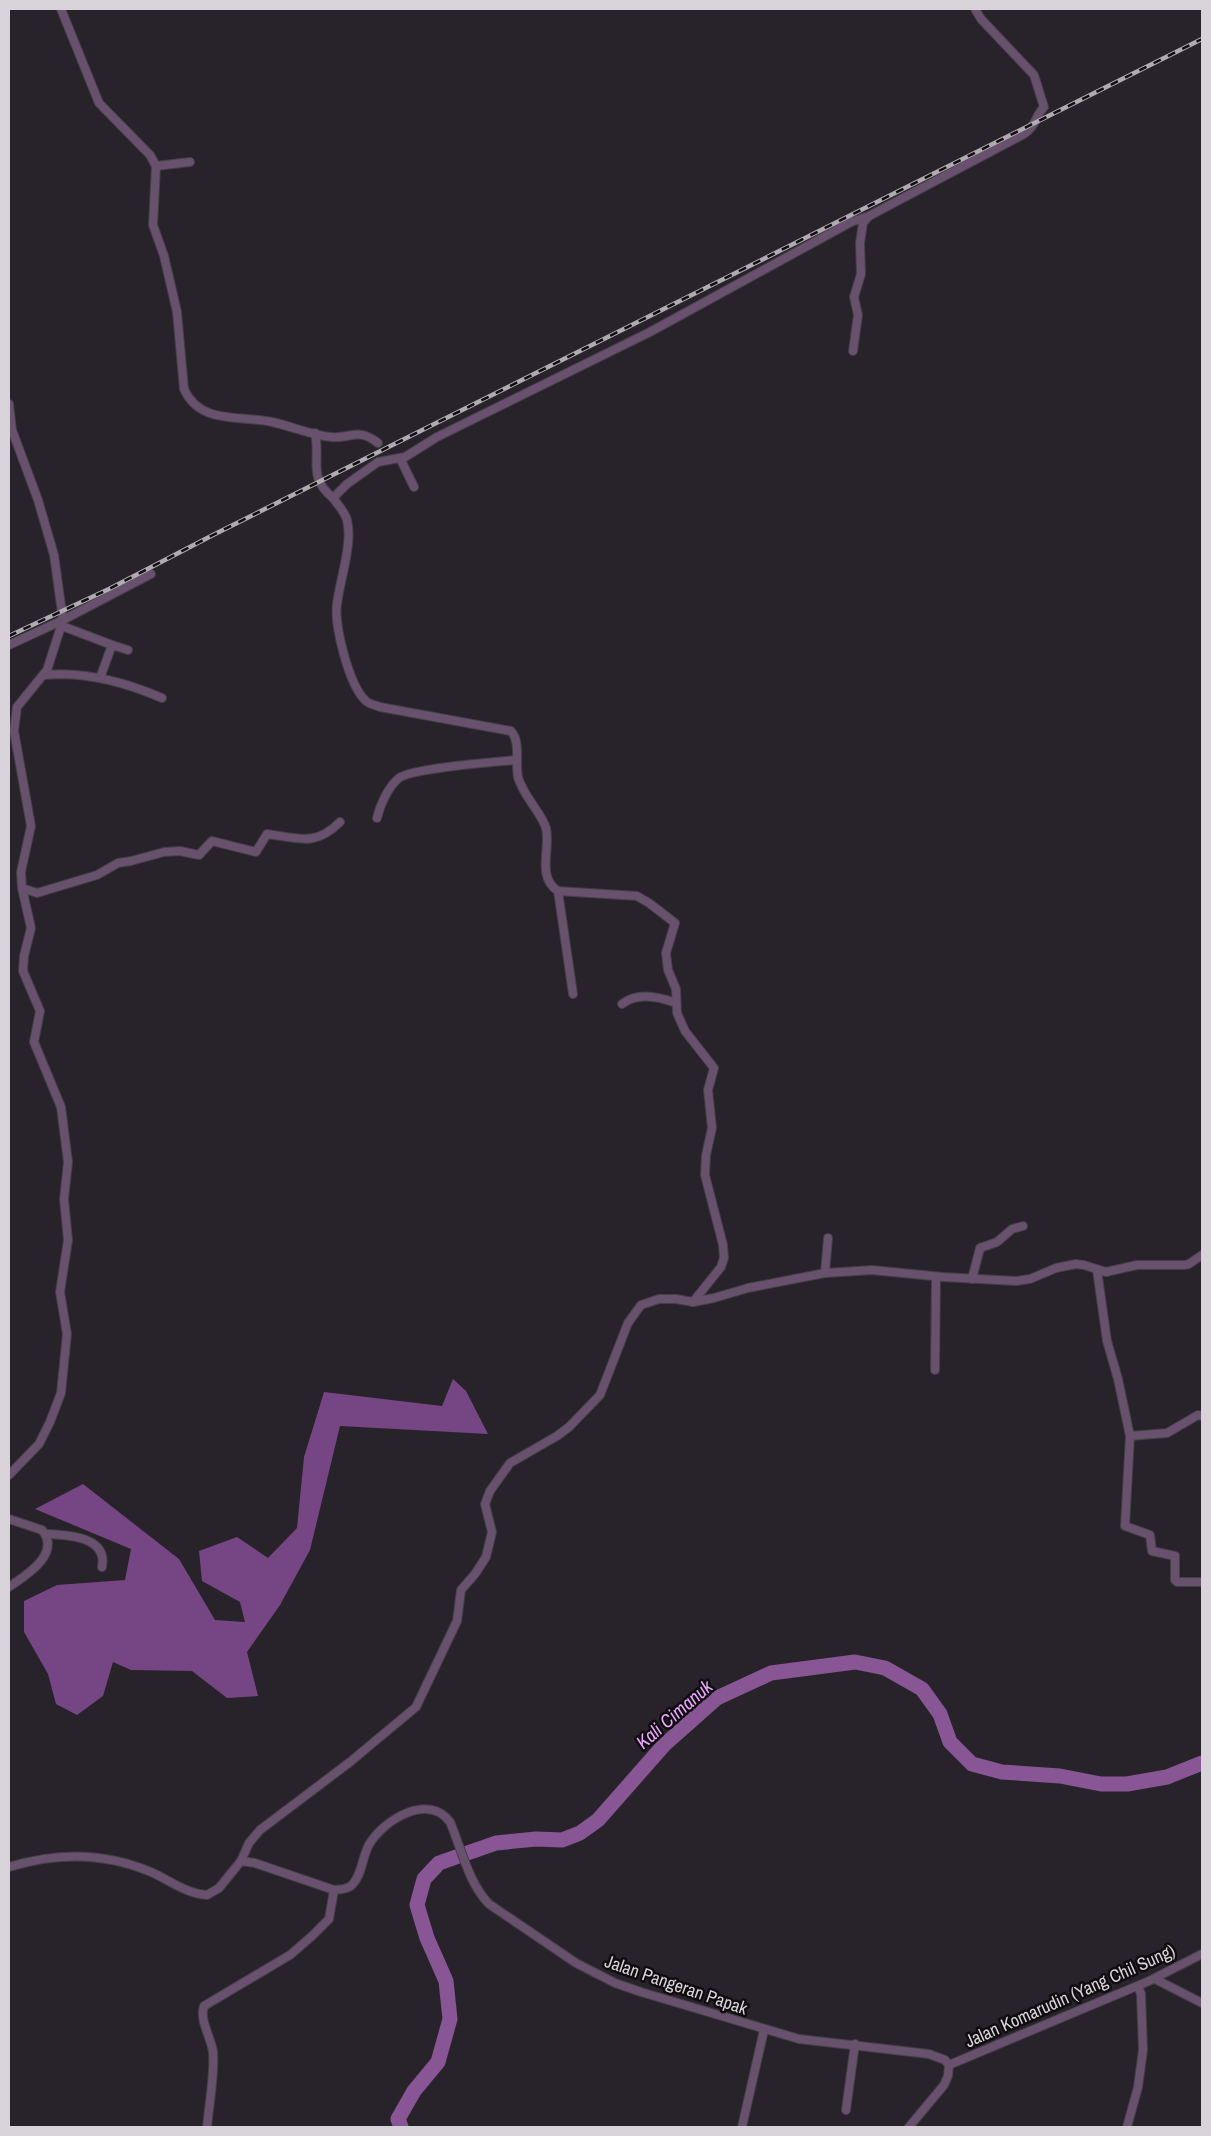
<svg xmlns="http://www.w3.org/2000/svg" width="1211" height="2136" font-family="'Archivo Narrow',sans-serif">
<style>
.forest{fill:#764583}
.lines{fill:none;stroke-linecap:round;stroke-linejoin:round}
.river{stroke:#885695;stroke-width:15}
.minor-casing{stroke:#443f46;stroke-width:10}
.minor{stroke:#67516c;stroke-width:8}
.rail-casing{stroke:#afabb0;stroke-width:4.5}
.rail{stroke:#100d10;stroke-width:2.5;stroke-dasharray:8;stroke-linecap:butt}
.labels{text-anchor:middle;stroke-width:5;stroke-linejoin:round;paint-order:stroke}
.street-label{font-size:18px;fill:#d7d3d8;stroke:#100d10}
.water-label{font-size:19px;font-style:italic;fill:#eca5fe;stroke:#100d10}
</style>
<rect width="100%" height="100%" fill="#28232a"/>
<path class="forest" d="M 453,1379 L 466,1391 L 488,1434 L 340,1426 L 310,1550 L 280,1605 L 247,1652 L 258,1696 L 227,1698 L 192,1671 L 131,1670 L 113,1662 L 103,1696 L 77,1715 L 56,1704 L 48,1674 L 24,1632 L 24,1601 L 57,1585 L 125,1580 L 131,1549 L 35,1509 L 83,1484 L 179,1559 L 215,1620 L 245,1622 L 240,1602 L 202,1581 L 199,1551 L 237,1537 L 268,1558 L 297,1528 L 304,1457 L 324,1392 L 442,1406 Z"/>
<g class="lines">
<path class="river" d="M 401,2127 L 398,2119 L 414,2091 L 438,2062 L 450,2019 L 446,1981 L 427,1938 L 417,1905 L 424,1879 L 439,1863 L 496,1843 L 536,1839 L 562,1840 L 580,1833 L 598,1820 L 664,1745 L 717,1698 L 771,1673 L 855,1662 L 885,1668 L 922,1689 L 940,1714 L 950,1742 L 972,1764 L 1002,1772 L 1060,1776 L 1101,1784 L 1127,1784 L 1167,1777 L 1202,1763"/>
<defs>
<g id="minor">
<path d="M 61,9 L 99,103 L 150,155 L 156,166 L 153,225 L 164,256 L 177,312 L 184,389 C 200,425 240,415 272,422 C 291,426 311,435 331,437 C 351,439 358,427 378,443"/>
<path d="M 156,166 L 190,162"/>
<path d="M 853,351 L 858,315 L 854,297 L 861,274 L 860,243 L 863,223 L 869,216 L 1024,134 C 1037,125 1035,116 1044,107 L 1034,75 L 981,19 L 975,9"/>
<path d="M 9,404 L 12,430 L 38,500 L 54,555 L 63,620 L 47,670 L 17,707 L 14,731 L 31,826 L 21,872 L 22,888 L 31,928 L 24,956 L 23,971 L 40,1011 L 34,1042 L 61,1107 L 68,1162 L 64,1199 L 68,1240 L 60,1292 L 67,1334 L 61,1393 L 50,1422 L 39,1444 L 9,1475"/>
<path d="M 315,433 C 321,462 307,476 333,498"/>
<path d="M 400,458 L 414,487"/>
<path d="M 62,626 L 112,645"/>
<path d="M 9,645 L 63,620 L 151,574"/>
<path d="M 44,675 C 85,671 125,682 162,698"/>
<path d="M 100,678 L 112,645 L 128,650"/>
<path d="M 377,818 C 380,805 388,787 399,778 C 413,768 495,762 516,760"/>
<path d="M 22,888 L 37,893 L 97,875 L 118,863 L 131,861 L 164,852 L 180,851 L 199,855 L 212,841 L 256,852 L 267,834 C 299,838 315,847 340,822"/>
<path d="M 558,891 L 573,994"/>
<path d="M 622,1004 C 637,992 660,997 676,1003"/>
<path d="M 1097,1270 L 1107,1341 L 1118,1379 L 1130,1436 L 1125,1526 L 1150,1535 L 1152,1551 L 1175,1556 L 1175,1580 L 1177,1582 L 1202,1582"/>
<path d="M 825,1273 L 828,1238"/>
<path d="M 972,1279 L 980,1248 L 997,1242 L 1012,1229 L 1023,1226"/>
<path d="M 693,1302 L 721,1267 L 724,1258 L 723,1245 L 705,1175 L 706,1155 L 712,1128 L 708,1090 L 714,1068 L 685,1031 L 677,1013 L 676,989 L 668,970 L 666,953 L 675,923 L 649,903 L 637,896 L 558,891 C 536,877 551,848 546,828 C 541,812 523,796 518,777 C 515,763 521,742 511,731 L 380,707 C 375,705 369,704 366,701 C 349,686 334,625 337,604 C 340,579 353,544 347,520 C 345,512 338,505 333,498 L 347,484 L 378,462 L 405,457 L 437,437 L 650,332 L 851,222 L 869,216"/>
<path d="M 935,1370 L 936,1277"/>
<path d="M 1130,1436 L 1167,1433 L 1198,1415 L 1202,1416"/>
<path d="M 9,1519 L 42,1530 C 62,1554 25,1576 9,1587"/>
<path d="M 45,1534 C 67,1535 108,1536 102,1567"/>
<path d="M 241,1861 L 249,1843 L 260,1830 L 350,1762 L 416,1707 L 457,1621 L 461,1590 L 475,1574 L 486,1557 L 492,1532 L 485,1504 L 490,1491 L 510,1463 L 557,1436 L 569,1427 L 600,1395 L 628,1323 L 641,1305 L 659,1299 L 676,1299 L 693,1302 L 714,1298 L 748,1288 L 825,1273 L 872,1270 L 943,1277 L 1016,1281 L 1030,1279 L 1056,1268 L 1076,1264 L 1084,1265 L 1106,1272 L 1137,1265 L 1185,1265 L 1189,1264 L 1202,1255"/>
<path d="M 9,1867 C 57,1852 104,1852 151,1872 C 169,1880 187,1894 207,1895 L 219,1888 L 241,1861 L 255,1863 L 334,1890 C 340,1889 347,1890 352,1885 C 363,1874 362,1855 370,1843 C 385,1819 429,1793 450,1822 C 462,1850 468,1882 489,1904 L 576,1963 L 615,1983 L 641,1992 L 799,2039 L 929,2054 L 945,2060 L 949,2065 L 948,2076 L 944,2085 L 909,2127"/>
<path d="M 1155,1979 L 1202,2003"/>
<path d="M 949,2065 L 1149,1981 L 1202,1954"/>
<path d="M 846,2110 L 855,2044"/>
<path d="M 207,2127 C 209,2105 215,2073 213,2052 C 211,2037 199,2020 204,2006 L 290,1955 L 312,1936 L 329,1919 L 334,1890"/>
<path d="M 742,2127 L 764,2030"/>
<path d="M 1127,2127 L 1138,2087 L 1143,2050 L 1141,1994 L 1138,1986"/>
</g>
</defs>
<use href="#minor" class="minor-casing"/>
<use href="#minor" class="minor"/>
<defs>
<path id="rail" d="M 9,636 L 109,589 L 213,535 L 1202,39"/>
</defs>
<use href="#rail" class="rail-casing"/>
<use href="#rail" class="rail"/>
</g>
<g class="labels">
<g class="street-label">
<text transform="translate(676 1985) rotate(19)" y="6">Jalan Pangeran Papak</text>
<text transform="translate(1070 1996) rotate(-24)" y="6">Jalan Komarudin (Yang Chil Sung)</text>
</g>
<g class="water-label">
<text transform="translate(674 1714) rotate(-41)" y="7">Kali Cimanuk</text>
</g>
</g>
<rect width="1211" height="2136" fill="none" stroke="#d7d3d8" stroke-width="20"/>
</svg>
